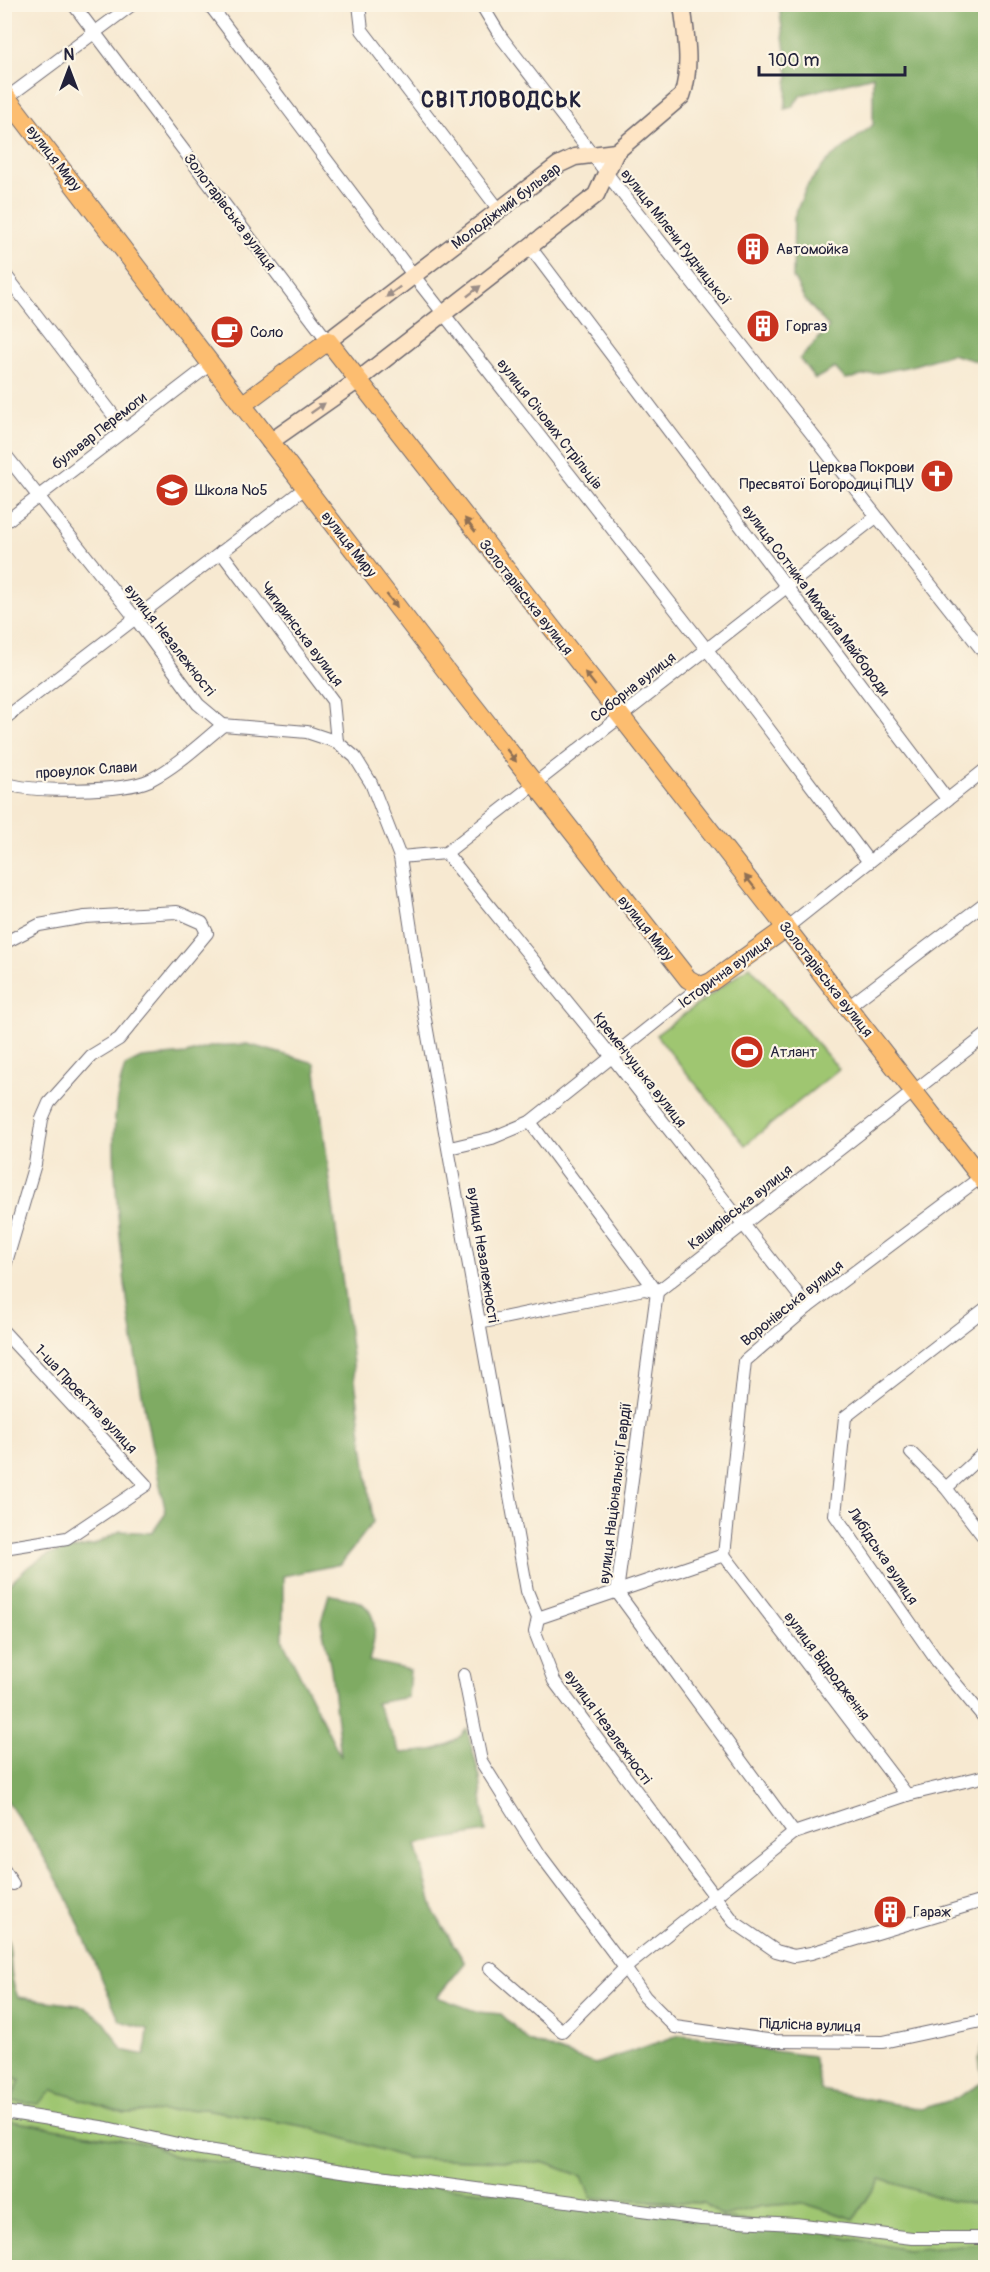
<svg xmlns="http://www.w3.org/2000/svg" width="990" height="2272" font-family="Pangolin,sans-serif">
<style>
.green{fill:#9fc671;stroke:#607456;stroke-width:1.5}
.forest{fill:#7fab63;stroke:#50664f;stroke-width:1.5}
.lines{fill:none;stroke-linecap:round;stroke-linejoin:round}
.minor-casing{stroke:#6d6870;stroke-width:14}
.secondary-casing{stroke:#6d6870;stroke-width:19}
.primary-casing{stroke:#6d6870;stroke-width:20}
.minor{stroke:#fff;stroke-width:12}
.secondary{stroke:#fee5c5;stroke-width:16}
.primary{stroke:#fcbd6f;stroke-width:18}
.oneway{fill:#9b8d87}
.oneway2{fill:#8f7055}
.labels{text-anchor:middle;stroke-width:4.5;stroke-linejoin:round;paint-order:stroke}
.street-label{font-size:15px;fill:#22223b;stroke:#fcf5e5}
.poi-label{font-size:15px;fill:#22223b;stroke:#fcf5e5;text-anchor:start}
.district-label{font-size:21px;font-weight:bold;letter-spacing:1.5px;fill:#22223b;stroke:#fcf5e5}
</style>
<rect width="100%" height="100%" fill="#fcf5e5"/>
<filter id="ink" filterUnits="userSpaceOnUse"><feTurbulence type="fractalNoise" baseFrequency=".0167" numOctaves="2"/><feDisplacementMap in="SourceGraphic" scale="12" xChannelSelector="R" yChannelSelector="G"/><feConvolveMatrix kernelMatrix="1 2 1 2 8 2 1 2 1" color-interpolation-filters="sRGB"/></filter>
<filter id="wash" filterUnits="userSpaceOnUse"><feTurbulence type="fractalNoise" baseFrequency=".008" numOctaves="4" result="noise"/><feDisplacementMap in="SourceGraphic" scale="24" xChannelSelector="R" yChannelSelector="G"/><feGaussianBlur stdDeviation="1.35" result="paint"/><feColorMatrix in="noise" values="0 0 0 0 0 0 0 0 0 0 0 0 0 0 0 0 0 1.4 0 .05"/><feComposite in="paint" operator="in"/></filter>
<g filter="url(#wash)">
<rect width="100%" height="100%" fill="#f7e9d1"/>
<g class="green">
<path d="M 750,966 L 839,1069 L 745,1145 L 656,1035 Z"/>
<path d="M 4,2073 L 20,2080 L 11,2101 L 52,2090 L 125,2113 L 205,2109 L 308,2127 L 407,2158 L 542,2162 L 653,2202 L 704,2203 L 722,2216 L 762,2206 L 803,2203 L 854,2219 L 880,2179 L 951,2201 L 985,2204 L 985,2243 L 906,2250 L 793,2226 L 174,2157 L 154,2145 L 5,2120 Z"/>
</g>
<g class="forest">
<path d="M 779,5 L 985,5 L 985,369 L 984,363 L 951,354 L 911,366 L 852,378 L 845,379 L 835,368 L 815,379 L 800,359 L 829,327 L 805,300 L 793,277 L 794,217 L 807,186 L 827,161 L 873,125 L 873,76 L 801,95 L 792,107 L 785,109 L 788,75 Z"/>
<path d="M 247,1044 L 315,1063 L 373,1522 L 341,1564 L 283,1576 L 283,1641 L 341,1757 L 331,1669 L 321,1622 L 329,1594 C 339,1597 353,1598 361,1603 C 381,1615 374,1644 369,1661 L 410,1670 L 408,1697 L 376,1703 L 401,1753 C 428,1751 449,1751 467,1729 L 480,1778 L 486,1832 L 416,1844 L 434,1912 L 465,1963 L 437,1997 L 478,2012 L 501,2014 L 529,2041 L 595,2064 L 679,2035 L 718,2038 L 758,2049 L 813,2056 L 821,2090 L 921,2109 L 955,2099 L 983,2082 L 979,2059 L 985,2036 L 985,2204 L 951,2201 L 880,2179 L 854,2219 L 803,2203 L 762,2206 L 722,2216 L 704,2203 L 591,2198 L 582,2176 L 542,2162 L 407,2158 L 308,2127 L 205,2109 L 125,2113 L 53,2090 L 38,2104 L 11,2101 L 20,2080 L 5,2073 L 4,1929 C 15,1954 6,1972 18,1997 L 83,2006 L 105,2022 L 122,2050 L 145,2055 L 148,2029 L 120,2021 L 66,1895 L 35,1842 L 5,1798 L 5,1588 L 29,1566 L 50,1554 L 94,1545 L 120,1531 L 152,1533 L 166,1513 C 144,1415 126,1315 118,1215 C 114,1165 109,1115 125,1066 L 141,1058 L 186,1054 L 213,1046 Z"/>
<path d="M 4,2120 L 154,2145 L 174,2157 L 793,2226 L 906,2250 L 985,2243 L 985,2267 L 5,2267 Z"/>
</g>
</g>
<g filter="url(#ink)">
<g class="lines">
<defs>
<g id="minor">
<path d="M 73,4 L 328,341"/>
<path d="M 209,4 L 414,276 L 755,711 L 869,862"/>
<path d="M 359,4 L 362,30 L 500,211"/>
<path d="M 481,4 L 501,37 L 615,184 L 986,655"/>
<path d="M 4,100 L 133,4"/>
<path d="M 530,247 L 947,799"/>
<path d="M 4,273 L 124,429"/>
<path d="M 4,453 L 136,619 L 198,704 L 223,725 L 307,732 L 337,742 L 355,757 L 371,783 L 400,857 L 423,1008 L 527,1591 L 538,1618 L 535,1632 L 554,1681 L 734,1922 L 776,1951 L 794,1956 L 811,1953 L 986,1900"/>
<path d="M 4,523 L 212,363"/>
<path d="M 221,552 L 333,701 L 337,742"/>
<path d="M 4,719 L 305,488"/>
<path d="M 4,783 C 32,793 123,792 150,780 C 177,766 200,744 223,725"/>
<path d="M 446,853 L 613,1058 L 808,1307"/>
<path d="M 400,857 L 446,853 L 876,517"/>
<path d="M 786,928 L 986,769"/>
<path d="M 4,943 L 39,925 L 85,917 L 177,912 L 202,923 L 207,933 L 119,1039 L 91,1056 L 49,1103 L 42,1119 L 35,1164 L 4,1269"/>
<path d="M 848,1007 L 986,902"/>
<path d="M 530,1122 L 657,1292 L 617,1592 L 794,1833 L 907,1795 L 986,1776"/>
<path d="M 450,1148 L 492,1138 L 530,1122 L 701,986"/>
<path d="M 986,1308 L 845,1417 L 835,1515 L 937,1661 L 986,1720"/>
<path d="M 479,1323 L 644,1289 L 657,1292 L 986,1035"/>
<path d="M 4,1332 L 146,1485 L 67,1538 L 4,1548"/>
<path d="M 911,1453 L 946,1488 L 986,1540"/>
<path d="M 946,1488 L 986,1451"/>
<path d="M 724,1555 L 745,1361 L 808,1307 L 985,1174"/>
<path d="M 724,1555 L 907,1795"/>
<path d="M 538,1618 L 724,1555"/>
<path d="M 464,1675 L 481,1761 L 540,1855 L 625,1968 L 645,1997 L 675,2027 L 775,2041 L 883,2042 L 986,2020"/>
<path d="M 4,1870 L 13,1884"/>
<path d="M 490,1968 L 562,2031 L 625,1968 L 794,1833"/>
<path d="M 4,2112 L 107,2128 L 195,2148 L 342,2171 L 701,2219 L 795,2224 L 912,2238 L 986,2238"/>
</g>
<g id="secondary">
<path d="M 328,341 L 558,165 L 575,157 L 616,152"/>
<path d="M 270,442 L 357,381 L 596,195 L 616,152 L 682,96 C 692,67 686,35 682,4"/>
</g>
<g id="primary">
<path d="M 4,94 L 447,672 L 688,979 L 701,986 L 711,982 L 786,928"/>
<path d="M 242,405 L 328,341 L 986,1184"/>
</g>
</defs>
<use href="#minor" class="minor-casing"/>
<use href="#secondary" class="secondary-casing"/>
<use href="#primary" class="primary-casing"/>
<use href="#minor" class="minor"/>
<use href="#secondary" class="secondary"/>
<use href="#primary" class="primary"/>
</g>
<defs><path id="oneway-solid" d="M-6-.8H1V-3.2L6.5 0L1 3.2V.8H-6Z" transform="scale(1.5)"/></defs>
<g class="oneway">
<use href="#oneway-solid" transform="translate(474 291) rotate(-38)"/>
<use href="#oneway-solid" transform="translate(393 292) rotate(143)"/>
<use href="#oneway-solid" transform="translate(318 408) rotate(-35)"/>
</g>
<g class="oneway2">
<use href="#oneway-solid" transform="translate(470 525) rotate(-128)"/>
<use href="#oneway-solid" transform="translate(392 601) rotate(52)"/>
<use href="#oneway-solid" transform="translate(590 679) rotate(-128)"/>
<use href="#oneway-solid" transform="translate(511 755) rotate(52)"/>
<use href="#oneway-solid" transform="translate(750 882) rotate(-128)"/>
</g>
</g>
<defs>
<symbol id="building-disc" viewBox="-11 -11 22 22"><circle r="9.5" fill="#c8321e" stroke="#fcf5e5"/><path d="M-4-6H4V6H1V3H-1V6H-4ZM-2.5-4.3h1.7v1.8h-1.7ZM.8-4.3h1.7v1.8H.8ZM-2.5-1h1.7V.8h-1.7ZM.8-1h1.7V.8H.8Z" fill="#fff"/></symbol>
<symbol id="cafe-disc" viewBox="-11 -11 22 22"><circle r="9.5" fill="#c8321e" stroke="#fcf5e5"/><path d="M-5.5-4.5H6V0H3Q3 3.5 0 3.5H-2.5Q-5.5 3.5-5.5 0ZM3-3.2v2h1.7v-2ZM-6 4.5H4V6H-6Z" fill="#fff"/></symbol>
<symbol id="church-disc" viewBox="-11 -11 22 22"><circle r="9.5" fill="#c8321e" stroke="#fcf5e5"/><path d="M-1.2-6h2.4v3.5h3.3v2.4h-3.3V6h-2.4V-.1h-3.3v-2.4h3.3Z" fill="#fff"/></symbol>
<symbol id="school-disc" viewBox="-11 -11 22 22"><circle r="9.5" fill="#c8321e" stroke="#fcf5e5"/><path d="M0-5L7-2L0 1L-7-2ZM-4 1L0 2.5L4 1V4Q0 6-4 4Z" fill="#fff"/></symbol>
<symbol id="stadium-disc" viewBox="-11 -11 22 22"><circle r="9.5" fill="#c8321e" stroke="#fcf5e5"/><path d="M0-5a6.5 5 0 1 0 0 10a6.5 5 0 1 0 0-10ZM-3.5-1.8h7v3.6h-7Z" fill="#fff"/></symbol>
</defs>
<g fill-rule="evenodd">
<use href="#building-disc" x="734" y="230" width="38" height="38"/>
<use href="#building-disc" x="744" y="307" width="38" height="38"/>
<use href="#cafe-disc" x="208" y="313" width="38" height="38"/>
<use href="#church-disc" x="918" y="457" width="38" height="38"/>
<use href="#school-disc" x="153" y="471" width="38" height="38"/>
<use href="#stadium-disc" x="728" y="1033" width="38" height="38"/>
<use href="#building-disc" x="871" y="1893" width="38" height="38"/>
</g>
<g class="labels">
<g class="street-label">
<text transform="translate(54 158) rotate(52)" y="5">вулиця Миру</text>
<text transform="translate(506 206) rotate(-37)" y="5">Молодіжний бульвар</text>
<text transform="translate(230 212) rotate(53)" y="5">Золотарівська вулиця</text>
<text transform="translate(676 237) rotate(52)" y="5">вулиця Мілени Рудницької</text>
<text transform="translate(550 424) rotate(52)" y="5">вулиця Січових Стрільців</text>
<text transform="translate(99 431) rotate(-38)" y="5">бульвар Перемоги</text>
<text transform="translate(349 544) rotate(52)" y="5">вулиця Миру</text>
<text transform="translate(526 597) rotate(52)" y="5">Золотарівська вулиця</text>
<text transform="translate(816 600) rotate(53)" y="5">вулиця Сотника Михайла Майбороди</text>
<text transform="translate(302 634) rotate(53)" y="5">Чигиринська вулиця</text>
<text transform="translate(170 640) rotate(52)" y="5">вулиця Незалежності</text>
<text transform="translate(633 687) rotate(-38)" y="5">Соборна вулиця</text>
<text transform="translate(86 770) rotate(-4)" y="5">провулок Слави</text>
<text transform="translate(646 928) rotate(51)" y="5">вулиця Миру</text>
<text transform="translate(725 972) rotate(-36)" y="5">Історична вулиця</text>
<text transform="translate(826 979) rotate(52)" y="5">Золотарівська вулиця</text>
<text transform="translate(640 1070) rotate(52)" y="5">Кременчуцька вулиця</text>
<text transform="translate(740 1207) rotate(-38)" y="5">Каширівська вулиця</text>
<text transform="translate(483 1255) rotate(81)" y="5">вулиця Незалежності</text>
<text transform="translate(792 1303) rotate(-39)" y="5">Воронівська вулиця</text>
<text transform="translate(86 1399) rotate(47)" y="5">1-ша Проектна вулиця</text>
<text transform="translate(615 1493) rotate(-83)" y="5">вулиця Національної Гвардії</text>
<text transform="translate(883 1556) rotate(56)" y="5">Либідська вулиця</text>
<text transform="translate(827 1666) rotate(53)" y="5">вулиця Відродження</text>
<text transform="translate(608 1727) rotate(54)" y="5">вулиця Незалежності</text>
<text transform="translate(810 2025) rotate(2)" y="5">Підлісна вулиця</text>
</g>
<g class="poi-label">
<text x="776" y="254">Автомойка</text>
<text x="786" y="331">Горгаз</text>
<text x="250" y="337">Соло</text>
<text x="914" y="472" text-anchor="end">Церква Покрови<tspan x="914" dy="17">Пресвятої Богородиці ПЦУ</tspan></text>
<text x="195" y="495">Школа №5</text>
<text x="770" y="1057">Атлант</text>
<text x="913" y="1917">Гараж</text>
</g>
<g class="district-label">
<text x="502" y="107">СВІТЛОВОДСЬК</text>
</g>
</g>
<rect width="990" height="2272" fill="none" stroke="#fcf5e5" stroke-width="24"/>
<g transform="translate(69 69)" stroke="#fcf5e5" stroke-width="4.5" paint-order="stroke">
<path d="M0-4.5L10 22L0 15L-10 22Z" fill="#22223b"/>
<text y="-9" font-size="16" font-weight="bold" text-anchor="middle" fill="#22223b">N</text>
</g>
<path d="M759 66v9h146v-9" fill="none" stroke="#22223b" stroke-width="3"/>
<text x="768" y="66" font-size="18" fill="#22223b" stroke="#fcf5e5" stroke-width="4.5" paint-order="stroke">100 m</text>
</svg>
